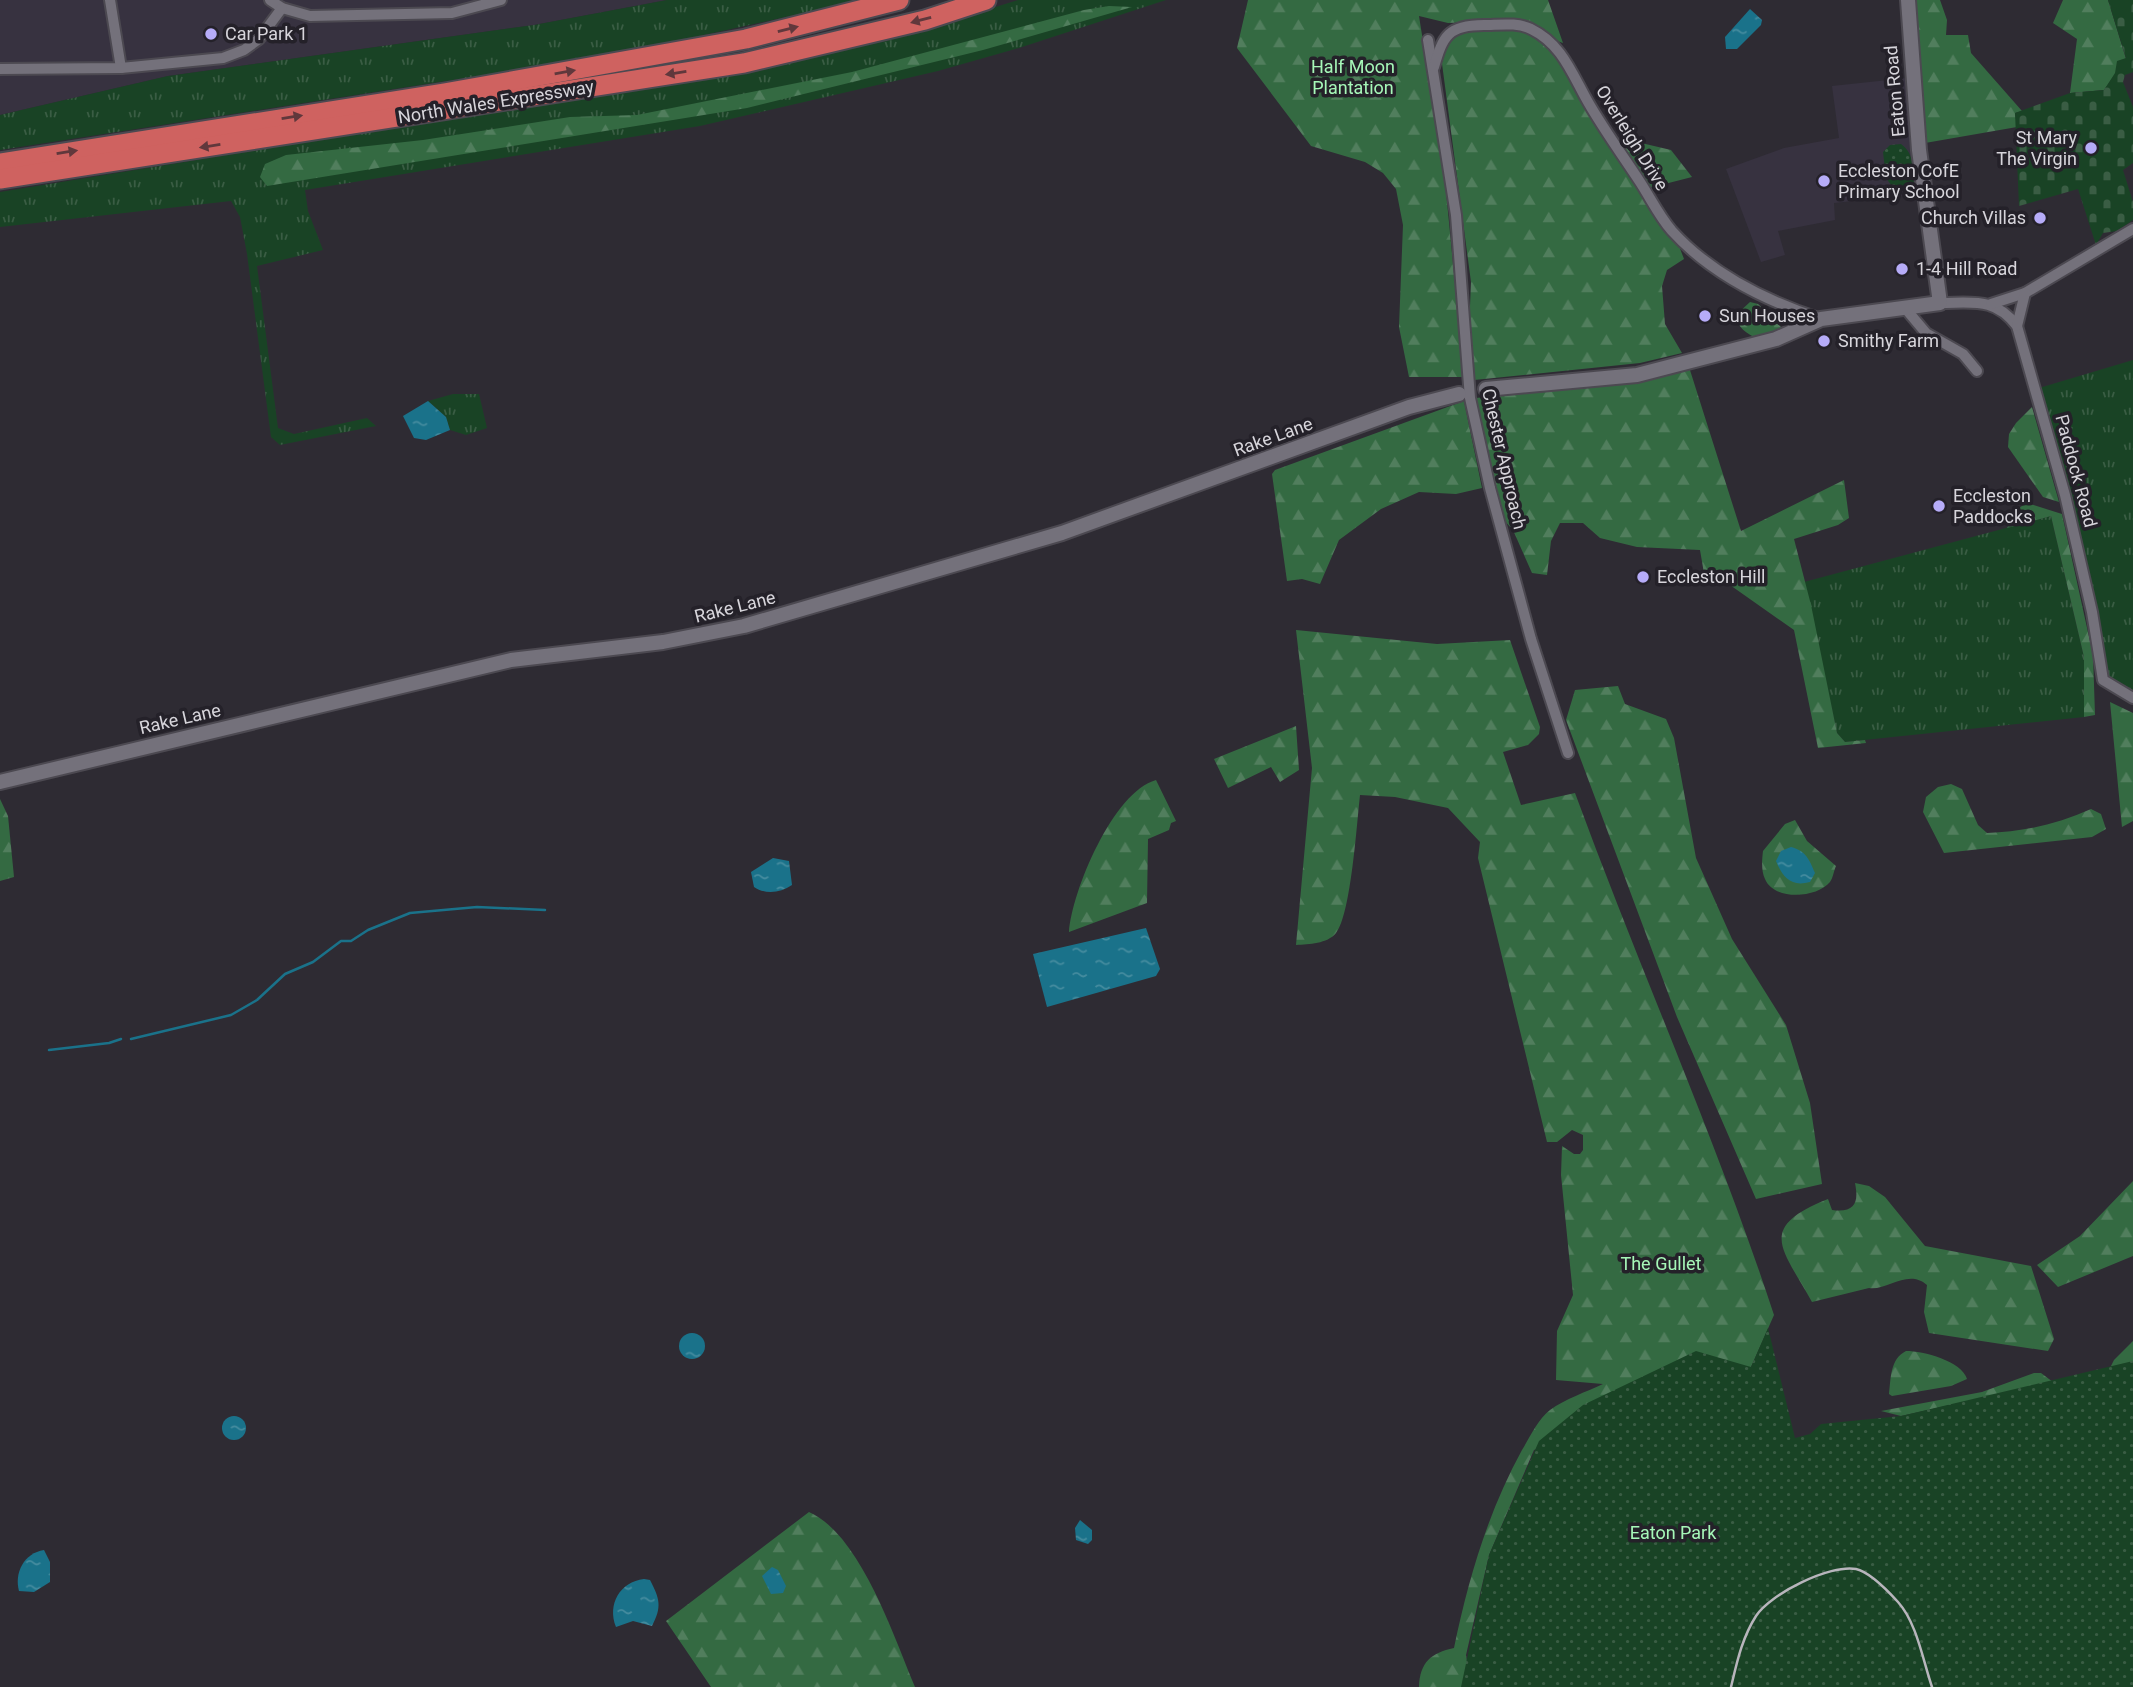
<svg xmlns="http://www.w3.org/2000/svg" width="2133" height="1687" font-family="Roboto,sans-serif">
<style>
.built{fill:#373240}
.grass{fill:url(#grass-tufts)}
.forest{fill:url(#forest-firs)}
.cemetery{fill:url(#cemetery-stones)}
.park{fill:url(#park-dots)}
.water{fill:url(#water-ripples)}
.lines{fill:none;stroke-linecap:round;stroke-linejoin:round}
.stream{stroke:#1a728a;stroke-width:2.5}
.minor-casing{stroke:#4c4951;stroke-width:14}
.tertiary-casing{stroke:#4c4951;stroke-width:18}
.trunk-casing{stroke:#4c4951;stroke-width:23}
.minor{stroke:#74717b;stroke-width:10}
.tertiary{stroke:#74717b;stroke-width:14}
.trunk{stroke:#cf6260;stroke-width:19}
.rail{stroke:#b8b5bc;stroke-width:2.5}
.oneway{fill:#60383c}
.poi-dot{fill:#b6acf8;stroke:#242129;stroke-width:2.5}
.labels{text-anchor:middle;stroke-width:7;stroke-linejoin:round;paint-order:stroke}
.poi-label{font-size:18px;fill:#d7d5db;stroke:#242129;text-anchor:start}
.park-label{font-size:18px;fill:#a6f7b8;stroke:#242129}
.street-label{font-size:18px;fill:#d7d5db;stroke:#242129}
</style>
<defs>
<pattern id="grass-tufts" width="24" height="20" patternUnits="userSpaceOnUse" patternTransform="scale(1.75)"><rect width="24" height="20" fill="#194325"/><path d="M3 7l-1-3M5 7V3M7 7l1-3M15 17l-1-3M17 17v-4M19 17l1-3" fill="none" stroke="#3a5d44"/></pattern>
<pattern id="forest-firs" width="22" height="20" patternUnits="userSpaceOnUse" patternTransform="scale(1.75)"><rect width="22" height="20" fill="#346a42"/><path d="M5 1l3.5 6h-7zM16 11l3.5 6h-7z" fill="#517e5d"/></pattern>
<pattern id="cemetery-stones" width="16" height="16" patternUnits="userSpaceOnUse" patternTransform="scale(1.75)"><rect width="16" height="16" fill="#194325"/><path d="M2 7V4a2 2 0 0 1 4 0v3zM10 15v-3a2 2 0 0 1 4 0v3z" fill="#3a5d44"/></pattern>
<pattern id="park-dots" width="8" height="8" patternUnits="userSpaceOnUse" patternTransform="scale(1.75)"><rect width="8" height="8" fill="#194325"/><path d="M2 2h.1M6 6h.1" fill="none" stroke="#3a5d44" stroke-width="1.8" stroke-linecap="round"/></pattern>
<pattern id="water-ripples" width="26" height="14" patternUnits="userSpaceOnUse" patternTransform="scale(1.75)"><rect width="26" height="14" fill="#1a728a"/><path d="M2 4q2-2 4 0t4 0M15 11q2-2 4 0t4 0" fill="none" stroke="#458c9f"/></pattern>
</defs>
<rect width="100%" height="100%" fill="#2e2b33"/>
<g class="built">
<path d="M 0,0 L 667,0 L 534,25 L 168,76 L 0,115 Z"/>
<path d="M 1907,78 L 1919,194 L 1834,203 L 1835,220 L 1778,231 L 1785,255 L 1761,262 L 1726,169 L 1784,148 L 1839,138 L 1832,86 Z"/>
</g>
<g class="grass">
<path d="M 667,0 L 863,0 L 663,44 L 472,77 L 0,150 L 0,115 L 168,76 L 534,25 Z"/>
<path d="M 1018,0 L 1166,0 L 1019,48 L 938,71 L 700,126 L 305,190 L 308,211 L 323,250 L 257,266 L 278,428 L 294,434 L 367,418 L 376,426 L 280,445 L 271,437 L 247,254 L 240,217 L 231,201 L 0,227 L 0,192 L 584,97 L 944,23 Z"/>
<path d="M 2133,360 L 2133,692 L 2109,677 L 2106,671 C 2091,574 2067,481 2039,388 Z"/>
<path d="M 453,394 L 479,394 L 487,428 L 466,435 L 450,430 L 446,417 L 428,401 Z"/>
<path d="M 2051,516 L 2084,657 L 2084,717 L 1845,742 L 1837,733 L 1804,582 Z"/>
</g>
<g class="forest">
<path d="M 1248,0 L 1548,0 L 1563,43 L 1497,21 L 1448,23 L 1419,16 L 1445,181 L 1464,377 L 1409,377 L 1399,327 L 1403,225 L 1396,189 L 1383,173 L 1365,162 L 1311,146 L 1237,48 Z"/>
<path d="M 1913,0 L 1940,0 L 1947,20 L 1946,35 L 1968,35 L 1971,53 L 2022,111 L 2015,113 L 2017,127 L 1925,143 Z"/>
<path d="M 2063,0 L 2108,0 L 2126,59 L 2104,90 L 2070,93 L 2077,39 L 2053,23 Z"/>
<path d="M 1109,6 L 1132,7 L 983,50 L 747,108 L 267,186 L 260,177 L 265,164 L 286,155 L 423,140 L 570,117 L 637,115 L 852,72 L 1084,10 Z"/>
<path d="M 1493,27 L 1524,31 L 1552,48 L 1586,111 L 1676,238 L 1684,259 L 1667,270 L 1662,286 L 1665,324 L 1682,353 L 1640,363 L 1474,380 L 1469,331 L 1471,282 L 1439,41 L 1442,33 Z"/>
<path d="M 1637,142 L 1671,150 L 1692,177 L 1649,188 L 1623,149 Z"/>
<path d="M 1750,302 L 1758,304 L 1783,329 L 1757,339 C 1747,333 1737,328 1736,315 Z"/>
<path d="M 1689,367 L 1741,531 L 1844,480 L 1849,518 L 1838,525 L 1794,539 L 1811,605 L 1837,733 L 1845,742 L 1865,740 L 1866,743 L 1818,748 L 1794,630 L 1730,585 L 1706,585 L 1700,550 L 1637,547 L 1600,538 L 1583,523 L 1560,523 L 1551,541 L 1547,575 L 1532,573 L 1513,530 L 1503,519 L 1476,398 L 1633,382 Z"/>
<path d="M 1464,401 L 1482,488 L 1456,494 L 1419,492 L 1381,509 L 1339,540 L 1320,584 L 1302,579 L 1287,581 L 1272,474 L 1275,470 Z"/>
<path d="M 2032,407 L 2059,502 L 2043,497 L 2008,447 L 2009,434 L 2016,423 Z"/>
<path d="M 2027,503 L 2062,514 L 2093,655 L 2095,715 L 2084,717 L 2084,657 L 2051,516 L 2007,528 L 2017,509 Z"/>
<path d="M 1296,630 L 1437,644 L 1510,640 L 1540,727 L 1539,734 L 1528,745 L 1503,752 L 1521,805 L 1575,793 C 1639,968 1716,1138 1774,1315 L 1751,1367 L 1534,1450 L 1489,1555 L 1466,1655 L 1471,1687 L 1419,1687 C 1420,1662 1431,1653 1454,1648 C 1468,1580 1488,1512 1522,1450 C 1530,1437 1538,1419 1550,1410 C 1565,1399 1586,1392 1603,1384 L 1556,1380 L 1557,1331 L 1573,1295 L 1561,1175 L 1562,1146 L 1574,1154 L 1580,1154 L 1583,1150 L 1583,1135 L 1572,1130 L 1557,1142 L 1547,1142 L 1478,858 L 1480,842 L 1448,808 L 1395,797 L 1360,795 C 1357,821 1351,915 1336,933 C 1327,944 1309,944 1296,945 L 1312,768 Z"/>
<path d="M 1618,686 L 1625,704 L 1666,719 L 1674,738 L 1696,858 L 1732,939 L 1786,1025 L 1810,1103 L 1822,1184 L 1756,1199 L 1677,1017 L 1566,720 L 1575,690 Z"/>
<path d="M 2110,702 L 2133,713 L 2133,821 L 2122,827 Z"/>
<path d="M 1296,726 L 1299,770 L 1280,782 L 1271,767 L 1228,788 L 1214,759 Z"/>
<path d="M 1156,780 L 1176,821 L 1171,823 L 1169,830 L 1148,839 L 1147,903 L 1069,932 C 1072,891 1113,792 1156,780 Z"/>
<path d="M 1951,784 L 1962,789 L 1978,825 L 1987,833 C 2023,832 2058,824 2091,809 L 2101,814 L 2106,829 L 2092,837 L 1944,853 L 1923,812 L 1926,797 L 1938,787 Z"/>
<path d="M 0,799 L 8,816 L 14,877 L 0,881 Z"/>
<path d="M 1795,820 L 1807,841 L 1836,866 C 1834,870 1833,878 1830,882 C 1817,898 1774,901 1765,879 C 1761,871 1762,860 1763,851 L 1785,824 Z"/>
<path d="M 2133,1181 L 2133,1256 L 2058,1287 L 2037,1265 L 2080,1236 Z"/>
<path d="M 1855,1183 L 1869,1186 L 1885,1197 L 1925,1246 L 2031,1266 L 2054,1339 L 2048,1351 L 1929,1333 L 1924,1312 L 1927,1285 C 1908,1268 1887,1291 1869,1288 L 1812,1302 C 1783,1249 1755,1228 1828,1199 L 1832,1210 C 1855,1213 1859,1203 1855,1183 Z"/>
<path d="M 2133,1341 L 2133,1383 L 2107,1374 L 2114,1360 Z"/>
<path d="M 1906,1351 C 1923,1351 1962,1361 1967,1379 L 1951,1386 L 1892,1396 L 1889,1394 C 1891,1378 1890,1359 1906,1351 Z"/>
<path d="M 2034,1373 L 2041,1373 L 2053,1382 L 1901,1416 L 1881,1411 L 1982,1392 Z"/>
<path d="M 809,1512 C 860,1534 894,1637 915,1687 L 711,1687 L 666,1621 Z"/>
</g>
<path class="cemetery" d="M 2108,0 L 2133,0 L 2133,72 L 2125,75 L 2123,82 L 2133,107 L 2133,163 L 2123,170 L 2133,202 L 2133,220 L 2117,231 L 2103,233 L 2096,245 L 2078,189 L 2019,206 L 2015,113 L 2070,93 L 2104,90 L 2115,73 L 2117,61 L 2126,58 Z"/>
<g class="park">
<path d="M 1901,144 C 1915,154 1913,170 1914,186 L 1906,191 L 1894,189 L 1886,178 L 1883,152 L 1890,145 Z"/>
<path d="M 1768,1328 L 1795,1438 L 1810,1434 L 1821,1424 L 1901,1416 L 2133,1361 L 2133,1687 L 1461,1687 L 1489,1555 L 1539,1441 L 1583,1405 L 1696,1351 L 1751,1367 Z"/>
</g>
<g class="water">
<path d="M 1750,9 L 1762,20 L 1761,25 L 1737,49 L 1726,49 L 1725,37 Z"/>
<path d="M 428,401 L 446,417 L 450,430 L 426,440 L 414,438 L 403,416 Z"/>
<path d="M 1791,847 C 1806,851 1809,859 1815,873 L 1810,882 C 1791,887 1783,878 1776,861 L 1781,851 Z"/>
<path d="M 773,858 L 789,861 L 792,885 C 780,893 766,895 754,887 L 751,872 Z"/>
<path d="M 1146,928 L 1160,969 L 1156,976 L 1047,1007 L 1033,954 Z"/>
<circle cx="692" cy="1346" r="13"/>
<circle cx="234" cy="1428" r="12"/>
<path d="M 1080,1520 L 1092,1530 L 1092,1540 L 1088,1544 L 1076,1540 L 1075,1528 Z"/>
<path d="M 44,1550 L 50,1562 L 50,1582 L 34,1592 L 19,1591 C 14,1573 24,1553 44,1550 Z"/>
<path d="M 772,1567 L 778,1570 L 786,1586 L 783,1593 L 771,1594 L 762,1576 Z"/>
<path d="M 644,1579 L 650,1580 C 660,1599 662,1607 652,1626 L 633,1621 L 616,1627 C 607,1604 620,1582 644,1579 Z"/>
</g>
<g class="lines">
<g class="stream">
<path d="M 131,1039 L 231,1015 L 257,1000 L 285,974 L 313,962 L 341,941 L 351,941 L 368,930 L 410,913 L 477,907 L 545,910"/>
<path d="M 49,1050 L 109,1043 L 121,1039"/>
</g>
<defs>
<g id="minor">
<path d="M 110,0 L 121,68"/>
<path d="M 270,0 L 282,8 L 310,16 L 452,13 L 501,0"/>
<path d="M 1428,40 L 1456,215 L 1470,398 L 1490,488 L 1531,639 L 1568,753"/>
<path d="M 1434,67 C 1443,36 1448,25 1484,25 C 1498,25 1518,22 1531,29 C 1562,44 1572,74 1588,102 C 1604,130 1623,156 1640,182 C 1651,199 1659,216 1672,231 C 1712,275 1766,301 1821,319"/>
<path d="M 0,69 L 121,68 L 223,58 L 244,50 L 259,39 L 282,8"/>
<path d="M 1940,303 C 1973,303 1995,297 2017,326 L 2065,495 L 2092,612 L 2103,680 L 2133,698"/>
<path d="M 1991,304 L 2025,293 L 2133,229"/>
<path d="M 1905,308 L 1926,333 L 1963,354 L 1977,371"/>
<path d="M 2017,326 L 2025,293"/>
</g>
<g id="tertiary">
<path d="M 1486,389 L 1637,375 L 1776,339 L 1821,319 L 1940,303 L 1919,150 L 1908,0"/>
<path d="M 0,782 L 511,660 L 663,642 L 744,626 L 1062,533 L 1409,407 L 1459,394"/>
</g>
<g id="trunk">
<path d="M 0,163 L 445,93 L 746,39 L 899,0"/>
<path d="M 0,179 L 744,63 L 925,20 L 986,0"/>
</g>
</defs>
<use href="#minor" class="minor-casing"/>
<use href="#tertiary" class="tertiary-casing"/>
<use href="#trunk" class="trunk-casing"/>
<use href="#minor" class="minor"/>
<use href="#tertiary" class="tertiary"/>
<use href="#trunk" class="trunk"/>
<path class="rail" d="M 1731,1687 C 1737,1662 1742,1638 1756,1616 C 1770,1594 1830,1564 1856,1569 C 1870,1572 1888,1591 1898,1602 C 1917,1623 1923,1661 1932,1687"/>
</g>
<defs><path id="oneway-solid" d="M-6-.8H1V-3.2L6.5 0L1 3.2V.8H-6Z" transform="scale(1.75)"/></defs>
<g class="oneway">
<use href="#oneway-solid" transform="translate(921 20) rotate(165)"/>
<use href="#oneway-solid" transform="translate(788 29) rotate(-14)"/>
<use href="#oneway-solid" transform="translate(565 72) rotate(-10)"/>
<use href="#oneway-solid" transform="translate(676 73) rotate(171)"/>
<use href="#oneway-solid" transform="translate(292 117) rotate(-9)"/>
<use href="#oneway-solid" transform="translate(210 146) rotate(171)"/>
<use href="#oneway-solid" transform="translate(67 152) rotate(-9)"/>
</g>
<g class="poi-dot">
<circle cx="211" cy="34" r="7"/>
<circle cx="2091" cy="148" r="7"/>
<circle cx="1824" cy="181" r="7"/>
<circle cx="2040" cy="218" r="7"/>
<circle cx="1902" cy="269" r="7"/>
<circle cx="1705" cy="316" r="7"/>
<circle cx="1824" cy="341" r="7"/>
<circle cx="1939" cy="506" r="7"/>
<circle cx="1643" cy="577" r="7"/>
</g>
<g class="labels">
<g class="poi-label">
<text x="225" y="40">Car Park 1</text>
<text x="2077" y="144" text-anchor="end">St Mary<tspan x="2077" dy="21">The Virgin</tspan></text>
<text x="1838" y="177">Eccleston CofE<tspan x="1838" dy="21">Primary School</tspan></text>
<text x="2026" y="224" text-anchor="end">Church Villas</text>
<text x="1916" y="275">1-4 Hill Road</text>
<text x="1719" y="322">Sun Houses</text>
<text x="1838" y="347">Smithy Farm</text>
<text x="1953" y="502">Eccleston<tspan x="1953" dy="21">Paddocks</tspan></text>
<text x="1657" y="583">Eccleston Hill</text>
</g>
<g class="park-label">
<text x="1353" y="73">Half Moon<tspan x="1353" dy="21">Plantation</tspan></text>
<text x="1661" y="1270">The Gullet</text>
<text x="1673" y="1539">Eaton Park</text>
</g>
<g class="street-label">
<text transform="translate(1895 91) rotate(-95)" y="6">Eaton Road</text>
<text transform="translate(496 102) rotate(-9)" y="6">North Wales Expressway</text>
<text transform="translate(1632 138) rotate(58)" y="6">Overleigh Drive</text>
<text transform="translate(1273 437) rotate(-20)" y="6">Rake Lane</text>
<text transform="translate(1504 459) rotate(77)" y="6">Chester Approach</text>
<text transform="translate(2076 471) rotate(75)" y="6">Paddock Road</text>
<text transform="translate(735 607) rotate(-14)" y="6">Rake Lane</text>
<text transform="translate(180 719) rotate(-13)" y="6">Rake Lane</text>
</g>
</g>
</svg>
